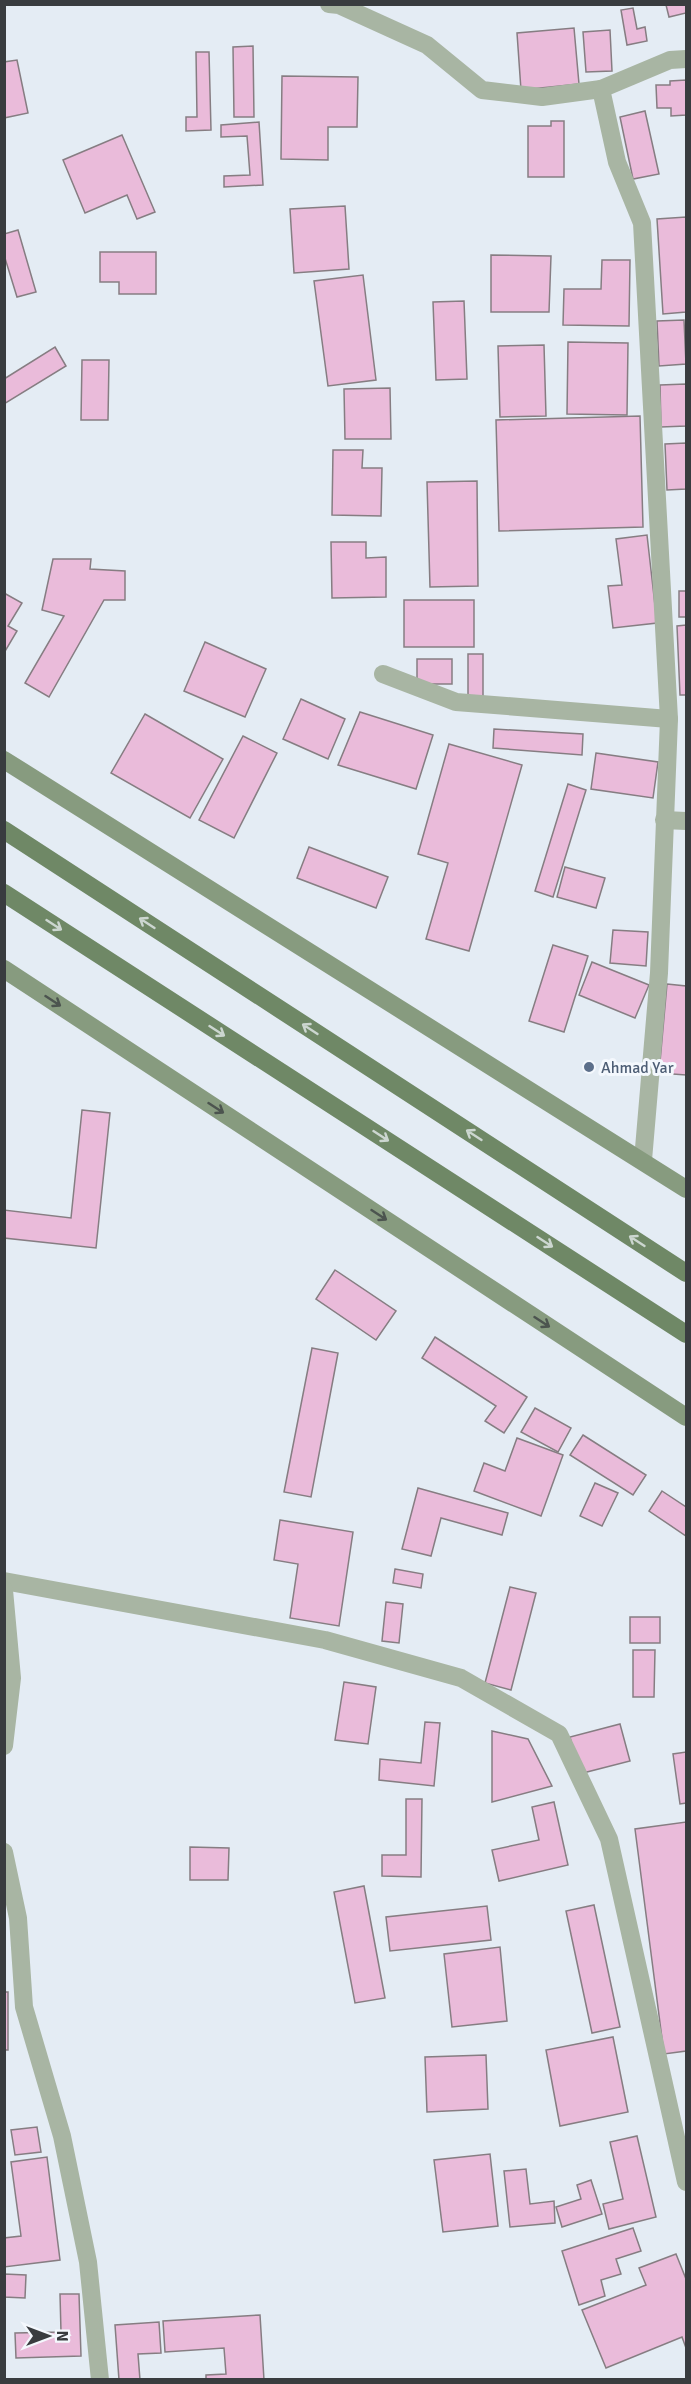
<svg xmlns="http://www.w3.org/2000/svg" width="691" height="2384" font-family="Signika,sans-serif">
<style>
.building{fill:#eabbda;stroke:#867d82;stroke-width:1.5}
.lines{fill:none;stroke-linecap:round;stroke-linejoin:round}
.minor{stroke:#a8b5a3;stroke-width:18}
.secondary{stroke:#879b7f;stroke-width:18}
.primary{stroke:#6f8866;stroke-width:18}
.oneway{stroke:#ccd6d0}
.oneway2{stroke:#4c544f}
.service-dot{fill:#5c6f8a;stroke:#f4f8fd;stroke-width:2}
.labels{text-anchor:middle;stroke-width:6;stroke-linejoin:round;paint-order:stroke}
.service-label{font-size:16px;fill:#4e5e75;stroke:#f4f8fd;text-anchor:start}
</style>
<rect width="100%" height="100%" fill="#e4ecf4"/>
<g class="building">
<path d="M 686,4 L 686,13 L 669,17 L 666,5 Z"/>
<path d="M 633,8 L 637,29 L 645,27 L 647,41 L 627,45 L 621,10 Z"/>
<path d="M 574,28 L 579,84 L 521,90 L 517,33 Z"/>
<path d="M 610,30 L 612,71 L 586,72 L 583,32 Z"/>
<path d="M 253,46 L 254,117 L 234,117 L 233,47 Z"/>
<path d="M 196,52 L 209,52 L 211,130 L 186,131 L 186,117 L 197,117 Z"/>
<path d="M 17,60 L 28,113 L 4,118 L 4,62 Z"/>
<path d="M 282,76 L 358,77 L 357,127 L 328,127 L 328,160 L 281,159 Z"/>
<path d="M 686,80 L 686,115 L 671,116 L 671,108 L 657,108 L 656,85 L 670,85 L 670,81 Z"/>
<path d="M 645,111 L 659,174 L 633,179 L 620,117 Z"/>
<path d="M 551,121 L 564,121 L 564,177 L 528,177 L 528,126 L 551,126 Z"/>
<path d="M 259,122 L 263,185 L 224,187 L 224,176 L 250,175 L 247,136 L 221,137 L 221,125 Z"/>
<path d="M 122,135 L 155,212 L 137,219 L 127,195 L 85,213 L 63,160 Z"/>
<path d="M 345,206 L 349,269 L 294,273 L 290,209 Z"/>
<path d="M 686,217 L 686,312 L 663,314 L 657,219 Z"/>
<path d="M 18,230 L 36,292 L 17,297 L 4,255 L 4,234 Z"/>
<path d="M 100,252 L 156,252 L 156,294 L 119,294 L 119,282 L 100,282 Z"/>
<path d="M 491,255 L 551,256 L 549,312 L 491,312 Z"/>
<path d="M 602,260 L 630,260 L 629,326 L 563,325 L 564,289 L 601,289 Z"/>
<path d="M 363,275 L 376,380 L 328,386 L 314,281 Z"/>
<path d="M 464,301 L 467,379 L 436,380 L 433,302 Z"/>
<path d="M 684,320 L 686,364 L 659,366 L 657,321 Z"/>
<path d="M 568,342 L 628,343 L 627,415 L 567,414 Z"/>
<path d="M 544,345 L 546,416 L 500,417 L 498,346 Z"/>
<path d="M 55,347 L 66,366 L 4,404 L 4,379 Z"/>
<path d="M 82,360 L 109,360 L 108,420 L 81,420 Z"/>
<path d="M 686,384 L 686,426 L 661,427 L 660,385 Z"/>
<path d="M 390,388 L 391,439 L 345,439 L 344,389 Z"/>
<path d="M 640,416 L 643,527 L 499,531 L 496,420 Z"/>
<path d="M 686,443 L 686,489 L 667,490 L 665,444 Z"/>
<path d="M 333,450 L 363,450 L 362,468 L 382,468 L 381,516 L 332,515 Z"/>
<path d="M 477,481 L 478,586 L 430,587 L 427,482 Z"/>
<path d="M 647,535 L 657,623 L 613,628 L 608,586 L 622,585 L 616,539 Z"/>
<path d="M 331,542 L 366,542 L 366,558 L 386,557 L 386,597 L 332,598 Z"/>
<path d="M 53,559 L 91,559 L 90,569 L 125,571 L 125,600 L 104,600 L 49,697 L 25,683 L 64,616 L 42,610 Z"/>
<rect x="679" y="591" width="7" height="26"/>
<path d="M 4,593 L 22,603 L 8,626 L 17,631 L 4,653 Z"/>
<rect x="404" y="600" width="70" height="47"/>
<path d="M 686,625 L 686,695 L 680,695 L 677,626 Z"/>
<path d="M 205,642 L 266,669 L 245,717 L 184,691 Z"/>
<rect x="468" y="654" width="15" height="45"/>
<rect x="417" y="659" width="35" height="25"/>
<path d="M 301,699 L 345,719 L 328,759 L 283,739 Z"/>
<path d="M 360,712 L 433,735 L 416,789 L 338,765 Z"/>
<path d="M 145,714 L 223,759 L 190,818 L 111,773 Z"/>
<path d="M 494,729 L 583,734 L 582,755 L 493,748 Z"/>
<path d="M 243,736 L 277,753 L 234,838 L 199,820 Z"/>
<path d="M 449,744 L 522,765 L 469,951 L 426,939 L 448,863 L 418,854 Z"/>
<path d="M 596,753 L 658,762 L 653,798 L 591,789 Z"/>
<path d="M 568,784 L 586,790 L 553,897 L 535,891 Z"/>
<path d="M 309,847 L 388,877 L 376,908 L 297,878 Z"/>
<path d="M 565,867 L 605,878 L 596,908 L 557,897 Z"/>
<path d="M 613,930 L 648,932 L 646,966 L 610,963 Z"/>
<path d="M 553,945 L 588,956 L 564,1032 L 529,1021 Z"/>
<path d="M 592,962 L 649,985 L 635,1018 L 579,995 Z"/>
<path d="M 667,984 L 686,986 L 686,1075 L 659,1073 Z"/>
<path d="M 82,1110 L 110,1113 L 96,1248 L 4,1238 L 4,1210 L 71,1218 Z"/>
<path d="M 335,1270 L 396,1311 L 376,1340 L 316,1299 Z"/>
<path d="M 435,1337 L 527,1397 L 504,1433 L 485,1421 L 496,1406 L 422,1358 Z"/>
<path d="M 312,1348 L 338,1353 L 311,1497 L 284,1492 Z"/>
<path d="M 535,1408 L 571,1428 L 558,1452 L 521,1432 Z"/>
<path d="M 583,1435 L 646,1475 L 633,1495 L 570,1455 Z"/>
<path d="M 517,1438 L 563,1455 L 541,1516 L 474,1491 L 484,1463 L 505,1471 Z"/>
<path d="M 595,1483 L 618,1493 L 602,1526 L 580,1516 Z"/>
<path d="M 418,1488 L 508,1513 L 502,1535 L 441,1518 L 431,1556 L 402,1549 Z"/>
<path d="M 662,1491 L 686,1507 L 686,1536 L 649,1511 Z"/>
<path d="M 280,1520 L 353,1532 L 339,1626 L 290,1618 L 298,1564 L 274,1560 Z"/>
<path d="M 395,1569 L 423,1574 L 421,1588 L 393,1583 Z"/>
<path d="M 510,1587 L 536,1593 L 511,1690 L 485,1683 Z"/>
<path d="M 386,1602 L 403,1604 L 399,1643 L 382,1641 Z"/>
<rect x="630" y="1617" width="30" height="26"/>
<path d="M 633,1650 L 655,1650 L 654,1697 L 633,1697 Z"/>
<path d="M 344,1682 L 376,1687 L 368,1744 L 335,1740 Z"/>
<path d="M 425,1722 L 440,1723 L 434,1786 L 379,1780 L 380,1759 L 421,1763 Z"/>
<path d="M 620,1724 L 630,1761 L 579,1774 L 570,1737 Z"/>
<path d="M 492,1731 L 528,1739 L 552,1786 L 492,1802 Z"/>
<path d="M 686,1752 L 686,1803 L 680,1804 L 673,1754 Z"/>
<path d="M 406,1799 L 422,1799 L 421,1877 L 382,1876 L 382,1855 L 406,1855 Z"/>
<path d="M 554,1802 L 568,1865 L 499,1881 L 492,1850 L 539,1840 L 532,1807 Z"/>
<path d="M 686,1822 L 686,2051 L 664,2054 L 635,1829 Z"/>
<path d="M 190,1847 L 229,1848 L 228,1880 L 190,1880 Z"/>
<path d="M 364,1886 L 385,1998 L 355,2003 L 334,1892 Z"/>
<path d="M 594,1905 L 620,2027 L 592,2033 L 566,1911 Z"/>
<path d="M 487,1906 L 491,1940 L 390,1951 L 386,1917 Z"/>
<path d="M 500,1947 L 507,2021 L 452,2027 L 444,1954 Z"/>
<rect x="4" y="1992" width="4" height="58"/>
<path d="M 613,2037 L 628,2112 L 560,2126 L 546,2050 Z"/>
<path d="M 486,2055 L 488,2109 L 427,2112 L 425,2057 Z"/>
<path d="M 37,2127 L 41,2152 L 15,2155 L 11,2130 Z"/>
<path d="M 637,2136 L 656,2217 L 609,2229 L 603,2204 L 623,2199 L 610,2142 Z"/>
<path d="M 490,2154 L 498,2226 L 443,2232 L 434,2160 Z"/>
<path d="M 47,2157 L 60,2260 L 4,2267 L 4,2238 L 21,2236 L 11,2162 Z"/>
<path d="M 526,2169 L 530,2204 L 554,2201 L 555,2223 L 510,2227 L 504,2171 Z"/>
<path d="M 591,2180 L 602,2214 L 562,2227 L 556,2207 L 581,2199 L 577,2185 Z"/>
<path d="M 633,2228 L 641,2251 L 616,2259 L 621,2274 L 601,2280 L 605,2296 L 579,2305 L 562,2251 Z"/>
<path d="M 676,2254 L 686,2279 L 686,2348 L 682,2337 L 606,2368 L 582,2310 L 646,2285 L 639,2268 Z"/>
<path d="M 4,2274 L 26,2275 L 25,2298 L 4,2297 Z"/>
<path d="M 60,2294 L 79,2294 L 81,2356 L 16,2358 L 15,2333 L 61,2332 Z"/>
<path d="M 260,2315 L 264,2380 L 206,2380 L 206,2375 L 226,2374 L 224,2348 L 165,2352 L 163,2321 Z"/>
<path d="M 159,2322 L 161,2353 L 138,2354 L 140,2380 L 119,2380 L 115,2325 Z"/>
</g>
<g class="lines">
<g class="minor">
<path d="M 329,4 L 339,5 L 427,45 L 482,90 L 542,97 L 601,89"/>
<path d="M 383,674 L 456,702 L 669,719"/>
<path d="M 664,820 L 686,821"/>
<path d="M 643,1160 L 659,973 L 669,719 L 642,223 L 617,162 L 601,89 L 670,60 L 686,59"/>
<path d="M 4,1581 L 325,1640 L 461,1678 L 559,1734 L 609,1839 L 686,2182"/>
<path d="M 4,1590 L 12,1678 L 4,1746"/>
<path d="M 4,1852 L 18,1918 L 24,2007 L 62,2136 L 88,2262 L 100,2380"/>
</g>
<g class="secondary">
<path d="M 4,760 L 686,1189"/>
<path d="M 4,969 L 686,1417"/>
</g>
<g class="primary">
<path d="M 4,830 L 686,1273"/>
<path d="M 4,893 L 686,1334"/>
</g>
</g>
<defs><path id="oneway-shaft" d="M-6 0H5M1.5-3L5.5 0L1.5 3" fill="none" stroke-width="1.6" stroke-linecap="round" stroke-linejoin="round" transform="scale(1.5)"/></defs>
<g class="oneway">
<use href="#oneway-shaft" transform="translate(147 923) rotate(-147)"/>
<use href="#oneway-shaft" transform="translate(54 925) rotate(33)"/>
<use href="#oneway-shaft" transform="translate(310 1029) rotate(-147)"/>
<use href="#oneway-shaft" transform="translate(217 1031) rotate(33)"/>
<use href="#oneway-shaft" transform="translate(474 1135) rotate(-147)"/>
<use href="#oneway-shaft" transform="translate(381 1136) rotate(33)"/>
<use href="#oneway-shaft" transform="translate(637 1241) rotate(-147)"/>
<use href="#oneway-shaft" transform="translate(545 1242) rotate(33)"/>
</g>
<g class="oneway2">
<use href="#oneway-shaft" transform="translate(53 1001) rotate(33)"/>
<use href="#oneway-shaft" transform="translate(216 1108) rotate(33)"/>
<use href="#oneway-shaft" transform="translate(379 1215) rotate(33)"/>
<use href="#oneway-shaft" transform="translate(542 1322) rotate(33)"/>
</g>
<circle class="service-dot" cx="589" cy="1067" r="6"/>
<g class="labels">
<g class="service-label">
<text x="601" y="1073">Ahmad Yar</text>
</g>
</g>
<rect width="691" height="2384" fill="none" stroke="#393c3f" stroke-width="12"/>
<g transform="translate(48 2336) rotate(90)" stroke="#f4f8fd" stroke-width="4.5" paint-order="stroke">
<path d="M0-4.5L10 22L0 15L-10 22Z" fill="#393c3f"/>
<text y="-9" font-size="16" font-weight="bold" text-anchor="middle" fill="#393c3f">N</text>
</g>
</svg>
